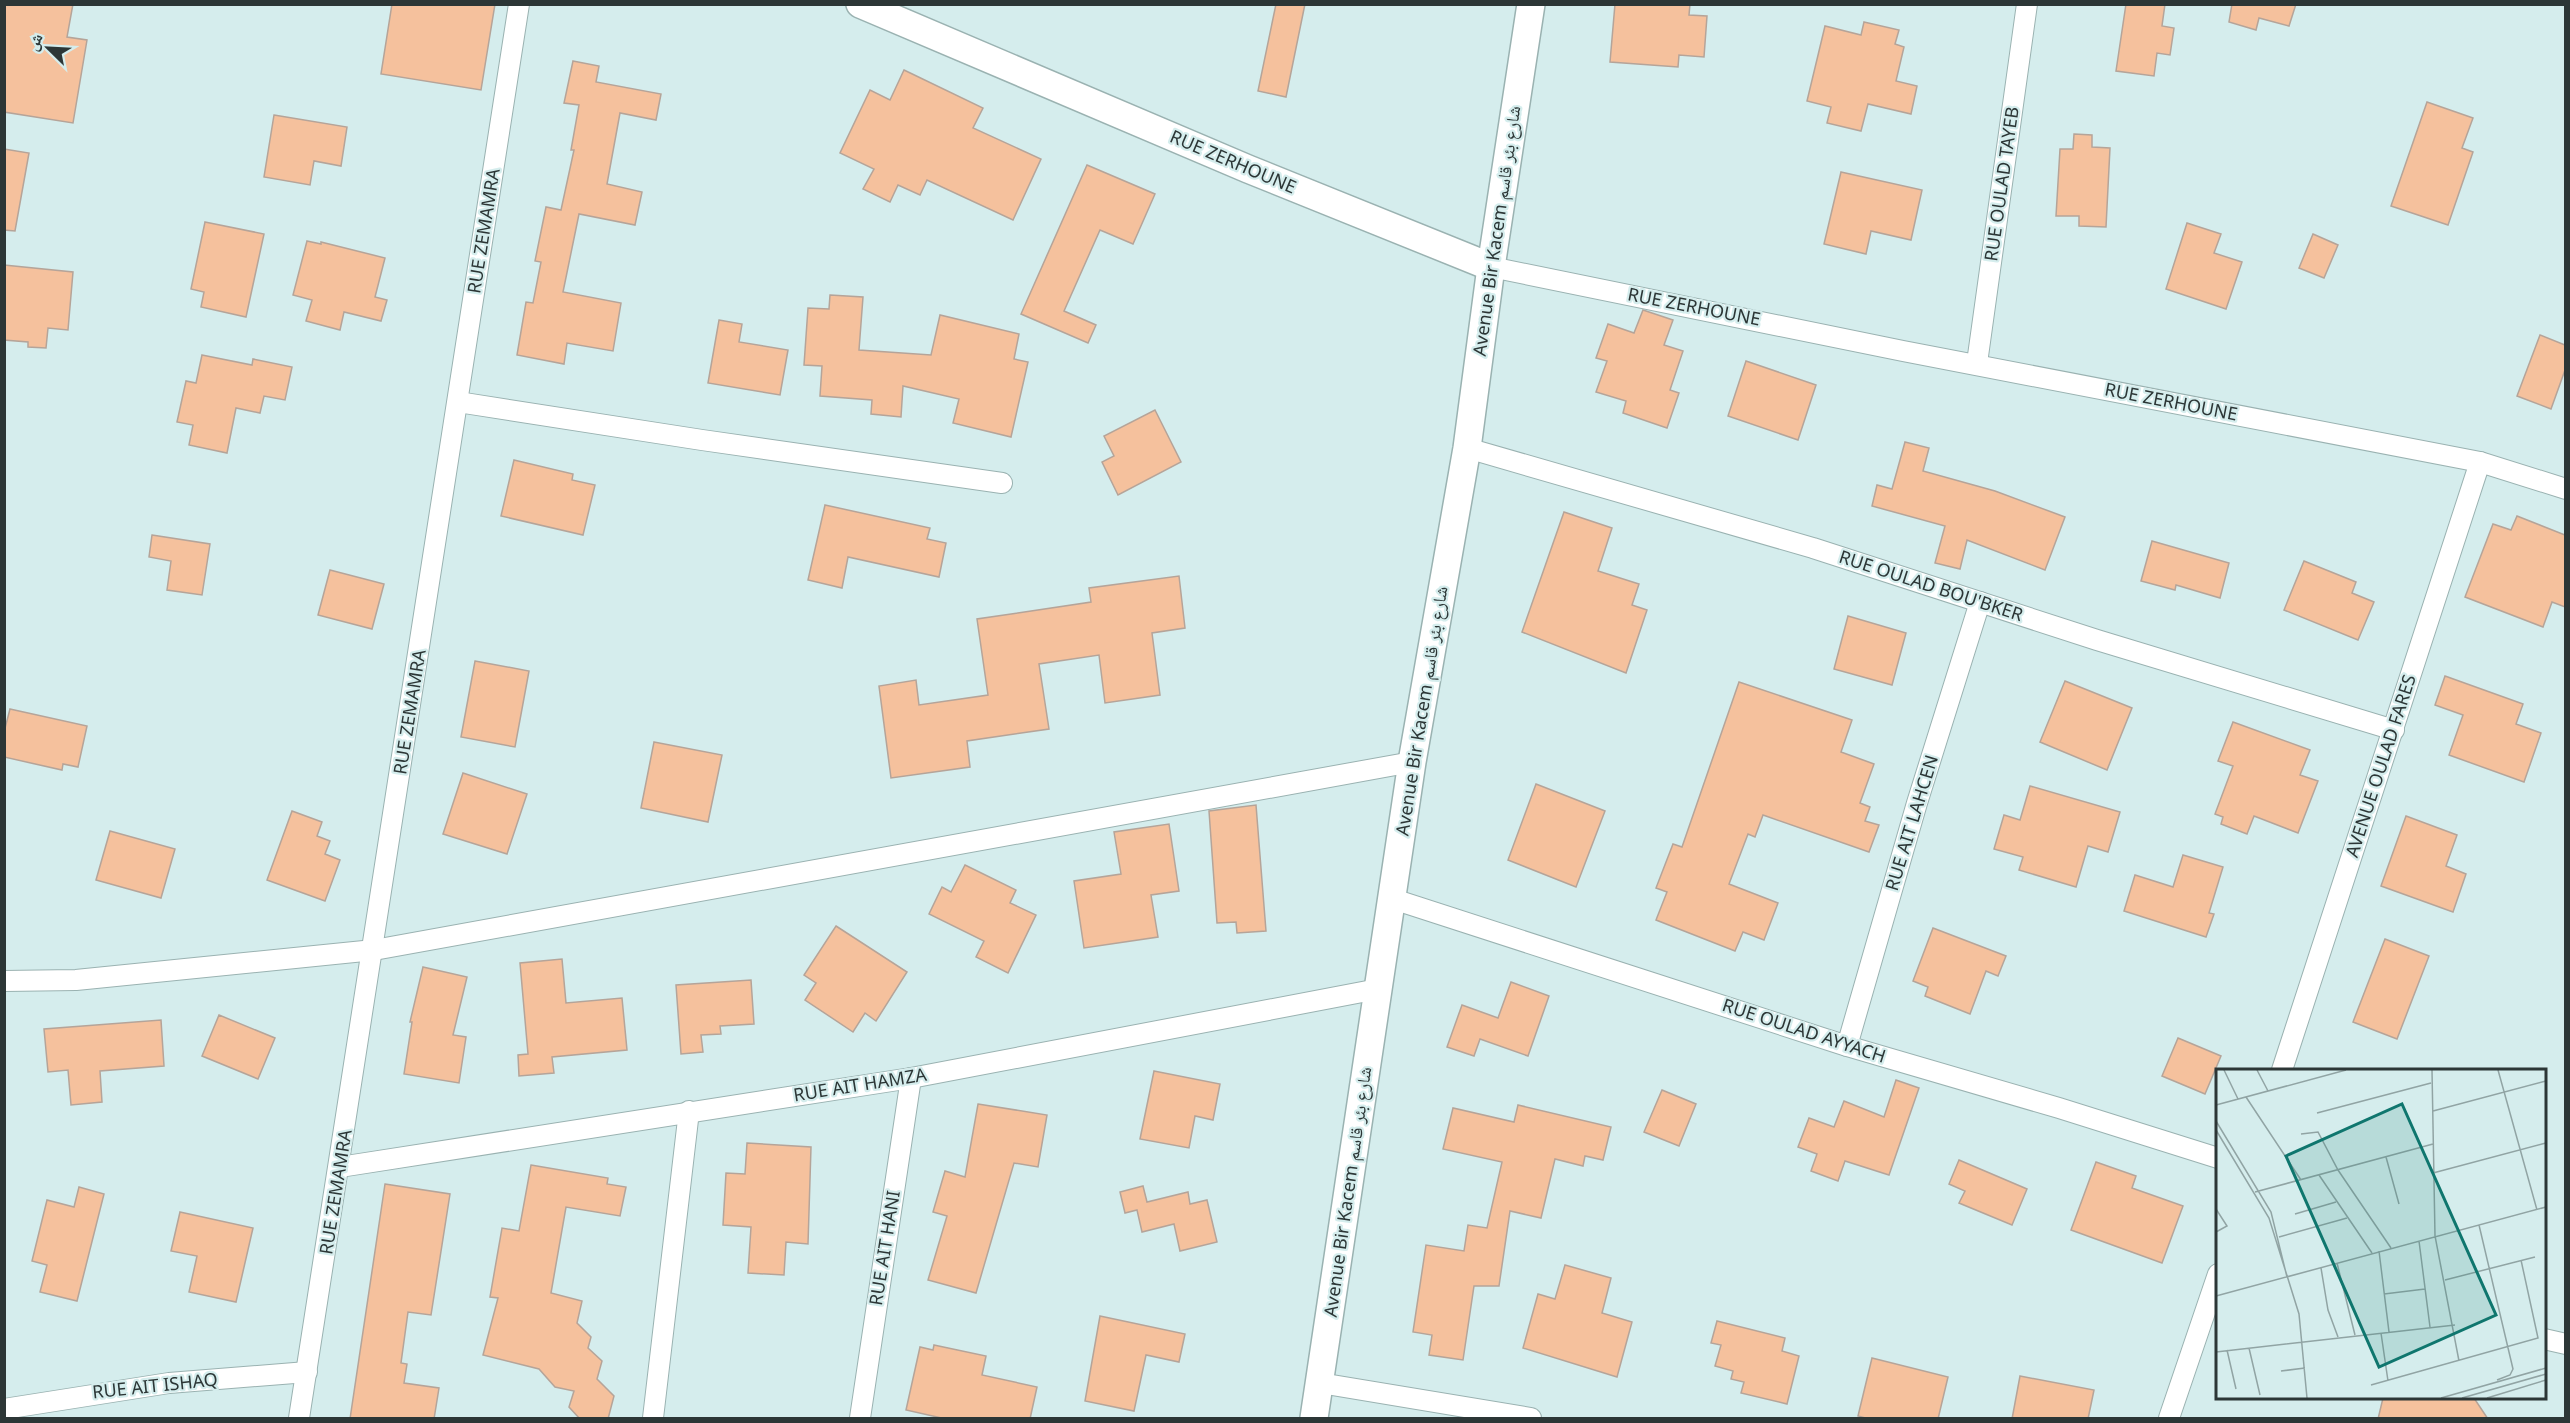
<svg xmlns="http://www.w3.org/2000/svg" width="2570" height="1423" font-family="'Noto Sans','Noto Naskh Arabic',sans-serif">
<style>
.building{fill:#f5c19d;stroke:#b5a499;stroke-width:1.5}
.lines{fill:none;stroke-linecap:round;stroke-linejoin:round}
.street-casing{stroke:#9ab2b1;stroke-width:22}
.secondary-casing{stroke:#9ab2b1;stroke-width:30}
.street{stroke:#fff;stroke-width:20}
.secondary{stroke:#fff;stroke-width:27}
.labels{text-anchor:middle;stroke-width:4.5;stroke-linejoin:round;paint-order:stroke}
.street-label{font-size:18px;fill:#2c3636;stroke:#d5eded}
.inset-road{fill:none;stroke:#91a4a4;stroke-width:1.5}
.view{fill:#0f766e;fill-opacity:0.15;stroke:#0f766e;stroke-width:3}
.inset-edge{fill:none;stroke:#2c3636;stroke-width:3}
</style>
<rect width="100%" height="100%" fill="#d5eded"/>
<g class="building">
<path d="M 4,4 L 73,4 L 67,37 L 87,40 L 73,123 L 4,112 Z"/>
<path d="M 392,4 L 495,4 L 481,90 L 381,74 Z"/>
<path d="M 1276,4 L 1305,4 L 1286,97 L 1258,91 Z"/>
<path d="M 1615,4 L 1690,4 L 1689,15 L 1707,16 L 1704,57 L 1679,55 L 1678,67 L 1610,62 Z"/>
<path d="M 2126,4 L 2165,4 L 2162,26 L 2174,28 L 2170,55 L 2157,53 L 2154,76 L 2116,71 Z"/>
<path d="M 2232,4 L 2296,4 L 2289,26 L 2259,18 L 2256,30 L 2229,22 Z"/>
<path d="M 1864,22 L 1899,30 L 1895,44 L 1904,47 L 1896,81 L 1917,86 L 1911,114 L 1868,104 L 1861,131 L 1827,123 L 1831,107 L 1807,101 L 1825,26 L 1861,35 Z"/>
<path d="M 573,61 L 599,66 L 596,82 L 661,94 L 656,120 L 620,113 L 607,184 L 642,192 L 635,225 L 579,214 L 563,292 L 621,303 L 613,351 L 567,343 L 564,364 L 517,355 L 526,302 L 533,303 L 541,262 L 535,261 L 546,207 L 561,210 L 574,150 L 571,150 L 579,105 L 564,103 Z"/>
<path d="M 904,70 L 983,108 L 973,128 L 1041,159 L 1013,220 L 927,180 L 920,195 L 898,185 L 890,202 L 863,189 L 874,169 L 840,153 L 870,90 L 890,100 Z"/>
<path d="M 2427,102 L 2473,118 L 2462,148 L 2473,152 L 2448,225 L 2391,206 Z"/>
<path d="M 274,115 L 347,127 L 341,166 L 314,161 L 310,185 L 264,177 Z"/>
<path d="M 2074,134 L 2092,135 L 2092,147 L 2110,148 L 2106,227 L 2079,226 L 2079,216 L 2056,216 L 2060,149 L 2073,149 Z"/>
<path d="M 4,149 L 29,153 L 15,231 L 4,230 Z"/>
<path d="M 1087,165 L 1155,194 L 1133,244 L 1100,230 L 1064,311 L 1096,325 L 1088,343 L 1021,314 Z"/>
<path d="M 1841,172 L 1922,190 L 1911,240 L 1871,231 L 1866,254 L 1824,244 Z"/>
<path d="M 205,222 L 264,234 L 246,317 L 201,307 L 204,292 L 191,289 Z"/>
<path d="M 2187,223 L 2221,234 L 2214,253 L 2242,262 L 2226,309 L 2166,289 Z"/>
<path d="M 2313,234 L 2338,245 L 2324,278 L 2299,268 Z"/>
<path d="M 307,241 L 321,244 L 321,242 L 385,258 L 375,297 L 387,300 L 381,321 L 344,312 L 340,330 L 306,321 L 312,300 L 293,295 Z"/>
<path d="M 4,265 L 73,272 L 68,330 L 48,328 L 46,348 L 28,347 L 28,342 L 4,340 Z"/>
<path d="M 830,295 L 863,297 L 859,350 L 931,355 L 940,315 L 1019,334 L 1014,359 L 1028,362 L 1011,437 L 953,423 L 959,399 L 903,386 L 901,417 L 871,414 L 872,400 L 820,396 L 822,366 L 804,365 L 808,308 L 829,309 Z"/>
<path d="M 1643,310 L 1673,320 L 1664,345 L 1683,351 L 1670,390 L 1679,393 L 1667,428 L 1623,413 L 1626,401 L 1596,392 L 1607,361 L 1596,358 L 1608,324 L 1634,333 Z"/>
<path d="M 719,320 L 742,324 L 739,342 L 788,350 L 780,395 L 708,383 Z"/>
<path d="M 2540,335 L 2565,345 L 2565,370 L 2551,409 L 2517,396 Z"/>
<path d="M 202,355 L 252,365 L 253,359 L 292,367 L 285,400 L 264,396 L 260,413 L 236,408 L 227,453 L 189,445 L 193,425 L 177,422 L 186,381 L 196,383 Z"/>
<path d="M 1746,361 L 1816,385 L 1798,440 L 1728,416 Z"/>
<path d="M 1155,410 L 1181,462 L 1118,495 L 1102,462 L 1114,456 L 1104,436 Z"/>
<path d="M 1905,442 L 1929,448 L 1923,471 L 1995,491 L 2065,517 L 2045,570 L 1967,540 L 1960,569 L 1935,563 L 1945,526 L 1872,506 L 1877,485 L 1892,489 Z"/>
<path d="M 514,460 L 573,474 L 572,480 L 595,485 L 583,535 L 501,516 Z"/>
<path d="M 825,505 L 930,528 L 927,539 L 946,543 L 939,577 L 848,557 L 842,588 L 808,580 Z"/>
<path d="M 1564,512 L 1612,528 L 1598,571 L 1639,584 L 1632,605 L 1647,610 L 1626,673 L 1522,632 Z"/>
<path d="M 2517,516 L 2565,535 L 2565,607 L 2552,602 L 2543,627 L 2465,597 L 2493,524 L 2511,530 Z"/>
<path d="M 152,535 L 210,544 L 202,595 L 167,590 L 171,561 L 149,557 Z"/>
<path d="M 2152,541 L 2229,563 L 2220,598 L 2176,585 L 2175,590 L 2141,581 Z"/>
<path d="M 2304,561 L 2356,582 L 2352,593 L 2374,602 L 2358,640 L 2284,610 Z"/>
<path d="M 330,570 L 384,584 L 372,629 L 318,615 Z"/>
<path d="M 1179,576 L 1185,628 L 1152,633 L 1160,695 L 1105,703 L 1099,655 L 1039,664 L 1049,729 L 967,741 L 970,767 L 891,778 L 879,686 L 916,680 L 919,705 L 988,695 L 977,619 L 1091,602 L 1089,588 Z"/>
<path d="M 1848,616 L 1906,633 L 1892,685 L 1834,669 Z"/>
<path d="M 475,661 L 529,671 L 515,747 L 461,737 Z"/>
<path d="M 2445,676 L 2523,704 L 2516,724 L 2541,733 L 2524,782 L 2449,755 L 2463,715 L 2435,705 Z"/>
<path d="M 2065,681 L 2132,708 L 2107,770 L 2040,742 Z"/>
<path d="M 1739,682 L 1852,720 L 1841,752 L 1874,764 L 1860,803 L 1870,807 L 1865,821 L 1879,825 L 1869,852 L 1763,815 L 1755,837 L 1748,834 L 1729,884 L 1778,903 L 1764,940 L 1743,932 L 1735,951 L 1656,920 L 1667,892 L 1656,888 L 1673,844 L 1682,847 Z"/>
<path d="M 10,709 L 87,726 L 78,767 L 63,764 L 62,770 L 4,757 L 4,732 Z"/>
<path d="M 2233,722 L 2310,750 L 2300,775 L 2318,781 L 2298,833 L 2254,816 L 2247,834 L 2221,824 L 2223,817 L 2215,814 L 2233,766 L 2218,761 Z"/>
<path d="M 654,742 L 722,755 L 708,822 L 641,808 Z"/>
<path d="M 463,773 L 527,794 L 507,854 L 443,834 Z"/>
<path d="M 1536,784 L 1605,811 L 1576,887 L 1508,860 Z"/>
<path d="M 2030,786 L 2120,812 L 2108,852 L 2088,846 L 2076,887 L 2019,870 L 2023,857 L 1994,849 L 2004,815 L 2020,820 Z"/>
<path d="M 1256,805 L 1266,931 L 1237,933 L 1236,922 L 1217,923 L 1209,811 Z"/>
<path d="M 292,811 L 322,822 L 317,836 L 330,841 L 325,854 L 340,860 L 325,901 L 267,880 Z"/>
<path d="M 2406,816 L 2457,835 L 2446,866 L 2466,874 L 2453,912 L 2381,886 Z"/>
<path d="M 1169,824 L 1179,891 L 1151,895 L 1158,937 L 1084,948 L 1074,881 L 1121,874 L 1114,832 Z"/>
<path d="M 110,831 L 175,849 L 161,898 L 96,880 Z"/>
<path d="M 2183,855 L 2223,867 L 2209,913 L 2214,914 L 2206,937 L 2124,911 L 2135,875 L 2173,887 Z"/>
<path d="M 965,865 L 1016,890 L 1010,903 L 1036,915 L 1008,973 L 976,957 L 984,941 L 929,914 L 942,887 L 951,892 Z"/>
<path d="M 836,926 L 907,972 L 876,1021 L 865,1013 L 853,1032 L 805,1000 L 816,983 L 804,975 Z"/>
<path d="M 1933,928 L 2006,956 L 1998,976 L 1986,971 L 1970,1014 L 1925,996 L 1928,987 L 1913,981 Z"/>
<path d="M 2385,939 L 2429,956 L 2397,1039 L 2353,1022 Z"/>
<path d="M 562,959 L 566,1003 L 622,998 L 627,1050 L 552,1057 L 554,1073 L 519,1076 L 518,1055 L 528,1054 L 520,963 Z"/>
<path d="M 423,967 L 467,977 L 453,1035 L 466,1037 L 459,1083 L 404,1074 L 412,1022 L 410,1022 Z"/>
<path d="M 751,980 L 754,1024 L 720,1026 L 721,1034 L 701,1035 L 703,1052 L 681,1054 L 676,985 Z"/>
<path d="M 1511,982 L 1549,996 L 1528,1056 L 1480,1039 L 1474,1056 L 1447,1047 L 1462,1005 L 1498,1018 Z"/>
<path d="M 219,1015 L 275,1038 L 258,1079 L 202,1056 Z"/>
<path d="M 161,1020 L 164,1066 L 100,1071 L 102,1102 L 71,1105 L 68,1070 L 48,1072 L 44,1029 Z"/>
<path d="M 2178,1038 L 2221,1056 L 2205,1094 L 2162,1076 Z"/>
<path d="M 1154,1071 L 1220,1084 L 1213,1120 L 1195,1116 L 1189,1148 L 1140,1139 Z"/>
<path d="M 1896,1080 L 1919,1088 L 1889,1175 L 1845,1161 L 1838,1181 L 1811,1171 L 1817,1154 L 1798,1147 L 1809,1118 L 1834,1127 L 1844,1101 L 1884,1117 Z"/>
<path d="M 1662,1090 L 1696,1104 L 1679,1146 L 1644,1132 Z"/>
<path d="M 978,1104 L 1047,1115 L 1038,1167 L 1014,1163 L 976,1293 L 928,1280 L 947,1216 L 933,1212 L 945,1171 L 965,1177 Z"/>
<path d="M 1518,1105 L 1611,1127 L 1603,1160 L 1585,1156 L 1583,1166 L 1555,1159 L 1541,1218 L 1510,1211 L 1499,1286 L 1474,1286 L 1463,1360 L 1429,1355 L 1432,1335 L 1413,1332 L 1426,1245 L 1464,1251 L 1468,1225 L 1487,1228 L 1502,1162 L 1443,1149 L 1453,1108 L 1514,1122 Z"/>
<path d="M 747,1143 L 811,1147 L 808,1244 L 786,1242 L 784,1275 L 748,1273 L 751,1227 L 723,1225 L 726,1173 L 745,1174 Z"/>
<path d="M 1959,1160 L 2027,1189 L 2012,1225 L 1959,1203 L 1965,1191 L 1949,1184 Z"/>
<path d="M 2096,1162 L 2136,1176 L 2132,1188 L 2183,1206 L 2162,1263 L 2071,1230 Z"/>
<path d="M 531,1165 L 608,1178 L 607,1184 L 626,1187 L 620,1216 L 566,1207 L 551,1293 L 582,1301 L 577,1323 L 591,1337 L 588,1348 L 602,1361 L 597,1379 L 614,1396 L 608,1419 L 580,1419 L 569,1407 L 574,1391 L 555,1387 L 539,1369 L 483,1355 L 498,1298 L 490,1297 L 502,1228 L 519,1231 Z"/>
<path d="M 385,1184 L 450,1194 L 431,1315 L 408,1312 L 401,1363 L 407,1364 L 404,1383 L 439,1388 L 434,1419 L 350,1419 Z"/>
<path d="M 1143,1186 L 1147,1202 L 1188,1192 L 1190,1204 L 1207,1200 L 1217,1242 L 1180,1251 L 1174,1224 L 1142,1232 L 1137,1210 L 1125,1213 L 1120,1192 Z"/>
<path d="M 79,1187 L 104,1194 L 77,1301 L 40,1292 L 47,1265 L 32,1261 L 47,1200 L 74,1207 Z"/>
<path d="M 180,1212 L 253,1228 L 236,1302 L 189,1292 L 197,1256 L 171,1251 Z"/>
<path d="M 1565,1265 L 1611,1278 L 1602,1313 L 1632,1322 L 1617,1377 L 1523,1348 L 1538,1294 L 1555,1299 Z"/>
<path d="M 1100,1316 L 1185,1334 L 1179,1362 L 1146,1355 L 1134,1411 L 1085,1401 Z"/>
<path d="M 1717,1321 L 1785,1338 L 1782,1351 L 1799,1356 L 1787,1404 L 1741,1393 L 1744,1382 L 1731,1379 L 1733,1371 L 1715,1366 L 1721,1345 L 1711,1343 Z"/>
<path d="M 934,1345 L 986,1356 L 982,1375 L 1037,1387 L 1030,1419 L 946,1419 L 906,1410 L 920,1347 L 933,1350 Z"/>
<path d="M 1872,1358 L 1948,1377 L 1938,1419 L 1869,1419 L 1858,1416 Z"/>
<path d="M 2020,1376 L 2094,1390 L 2088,1419 L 2012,1419 Z"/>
<path d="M 2383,1398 L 2474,1398 L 2488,1419 L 2378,1419 Z"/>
</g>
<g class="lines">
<defs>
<g id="street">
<path d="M 1491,267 L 1903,351 L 2480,462 L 2566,489"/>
<path d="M 1977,363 L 2027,4"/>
<path d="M 458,402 L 702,440 L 1002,483"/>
<path d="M 1467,448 L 1813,548 L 2097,640 L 2394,730"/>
<path d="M 1393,899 L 1847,1046 L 2059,1108 L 2218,1158"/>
<path d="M 4,981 L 76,980 L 374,950 L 1412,762"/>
<path d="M 1847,1046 L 1917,803 L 1980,602"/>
<path d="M 2282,1070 L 2480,462"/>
<path d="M 340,1167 L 911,1078 L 1378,989"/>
<path d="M 2544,1339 L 2566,1344"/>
<path d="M 1320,1383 L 1531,1418"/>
<path d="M 4,1409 L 169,1383 L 307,1372"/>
<path d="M 299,1418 L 519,4"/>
<path d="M 653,1418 L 689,1111"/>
<path d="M 860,1418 L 911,1078"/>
<path d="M 2169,1418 L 2218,1274"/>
</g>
<g id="secondary">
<path d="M 860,4 L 1248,169 L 1491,267"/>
<path d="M 1314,1418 L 1412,762 L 1467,448 L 1491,267 L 1531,4"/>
</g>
</defs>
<use href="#street" class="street-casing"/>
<use href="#secondary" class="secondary-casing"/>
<use href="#street" class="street"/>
<use href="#secondary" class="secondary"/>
</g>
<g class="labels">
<g class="street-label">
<text transform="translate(1233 162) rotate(23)" y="6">RUE ZERHOUNE</text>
<text transform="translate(2002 184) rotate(-82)" y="6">RUE OULAD TAYEB</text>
<text transform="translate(484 231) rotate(-81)" y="6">RUE ZEMAMRA</text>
<text transform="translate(1497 231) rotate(-82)" y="6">Avenue Bir Kacem شارع بئر قاسم</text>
<text transform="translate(1694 307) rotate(11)" y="6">RUE ZERHOUNE</text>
<text transform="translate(2171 402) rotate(11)" y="6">RUE ZERHOUNE</text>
<text transform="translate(1931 586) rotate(18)" y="6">RUE OULAD BOU'BKER</text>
<text transform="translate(1422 711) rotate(-81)" y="6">Avenue Bir Kacem شارع بئر قاسم</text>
<text transform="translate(410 712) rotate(-81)" y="6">RUE ZEMAMRA</text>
<text transform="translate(2381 766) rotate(-72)" y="6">AVENUE OULAD FARES</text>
<text transform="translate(1912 823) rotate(-73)" y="6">RUE AIT LAHCEN</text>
<text transform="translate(1804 1031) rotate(18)" y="6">RUE OULAD AYYACH</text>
<text transform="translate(860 1085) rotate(-9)" y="6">RUE AIT HAMZA</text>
<text transform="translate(336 1192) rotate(-81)" y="6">RUE ZEMAMRA</text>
<text transform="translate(1348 1192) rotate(-82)" y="6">Avenue Bir Kacem شارع بئر قاسم</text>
<text transform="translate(885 1248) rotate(-81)" y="6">RUE AIT HANI</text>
<text transform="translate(155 1386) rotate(-6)" y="6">RUE AIT ISHAQ</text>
</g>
</g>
<g transform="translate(2216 1069)">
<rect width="330" height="330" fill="#d5eded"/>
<path class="inset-road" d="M 8,1 L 22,30M 41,1 L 52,22M 216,1 L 219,167 L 243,292M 282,1 L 321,141M 30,28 L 85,111M 0,36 L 130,1M 217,42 L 330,12M 101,44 L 215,14M 0,52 L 55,143 L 71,208M 0,61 L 53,149 L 83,245 L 91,329M 85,65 L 102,63 L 122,101 L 175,179M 170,88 L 183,135M 217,104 L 330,74M 103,106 L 156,184M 39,123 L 217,75M 0,140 L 11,157 L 0,163M 79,145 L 120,133M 263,156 L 297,300 L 294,306 L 281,311M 63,168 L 131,149M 203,172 L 214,258M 163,182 L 173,263M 121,194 L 139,266M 105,199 L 112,241 L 122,268M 229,211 L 319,188M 168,225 L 209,220M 0,227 L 330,138M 165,264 L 172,312M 33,279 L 44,326M 11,281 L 20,320M 0,283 L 239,256M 65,302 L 89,299M 155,316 L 322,269 L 305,191M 225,329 L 330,299M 246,329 L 330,305M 271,329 L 330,311"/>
<path class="view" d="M 186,35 L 280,246 L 163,298 L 70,87 Z"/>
<rect width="330" height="330" class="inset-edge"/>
</g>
<rect width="2570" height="1423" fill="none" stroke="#2c3636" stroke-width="12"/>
<g transform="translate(48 48) rotate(294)" stroke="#d5eded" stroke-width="4.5" paint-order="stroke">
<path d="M0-4.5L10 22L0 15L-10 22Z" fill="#2c3636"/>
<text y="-9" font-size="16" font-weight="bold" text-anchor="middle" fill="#2c3636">ش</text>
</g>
</svg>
